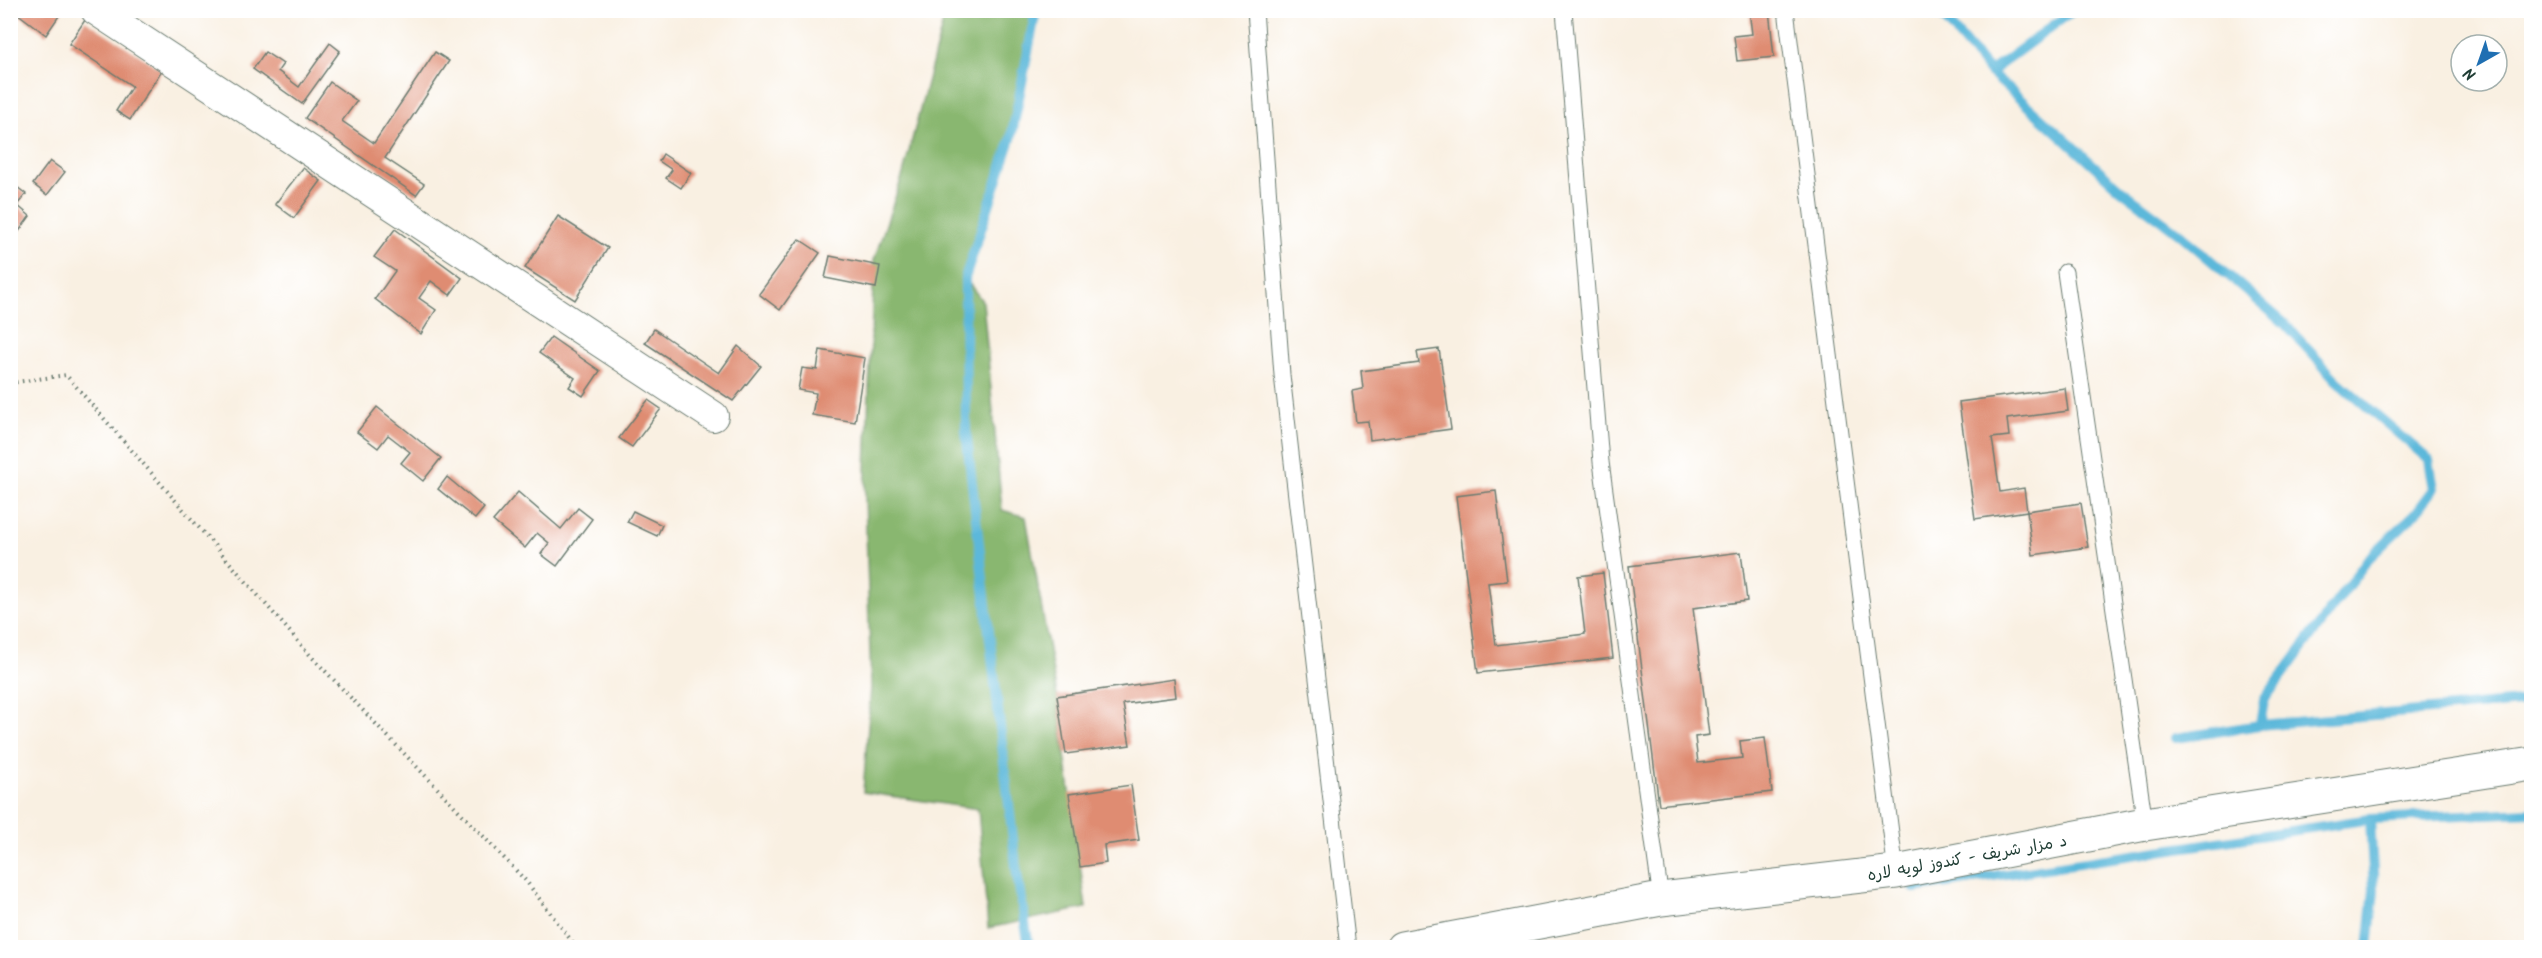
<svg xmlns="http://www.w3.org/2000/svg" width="2542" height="958" font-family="Kalam,'Playpen Sans Arabic',sans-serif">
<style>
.forest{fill:#89b770;stroke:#547a52;stroke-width:1.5}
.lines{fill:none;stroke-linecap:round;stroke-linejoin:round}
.stream{stroke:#5cb8da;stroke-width:10}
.building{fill:#df8c72}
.service-casing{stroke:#6b7c71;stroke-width:17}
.minor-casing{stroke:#6b7c71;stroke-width:32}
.primary-casing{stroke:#6b7c71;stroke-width:35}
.path{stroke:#6b7c71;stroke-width:4;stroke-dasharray:1.5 4.5;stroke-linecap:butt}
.service{stroke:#fff;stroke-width:15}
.minor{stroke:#fff;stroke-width:30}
.primary{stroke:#fff;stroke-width:33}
.labels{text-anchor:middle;stroke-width:4.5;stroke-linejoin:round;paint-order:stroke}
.street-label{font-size:16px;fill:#1f3d34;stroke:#fff}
</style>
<rect width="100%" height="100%" fill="#fff"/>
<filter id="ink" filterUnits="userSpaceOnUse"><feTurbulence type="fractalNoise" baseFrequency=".0167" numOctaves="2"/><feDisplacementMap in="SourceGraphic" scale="12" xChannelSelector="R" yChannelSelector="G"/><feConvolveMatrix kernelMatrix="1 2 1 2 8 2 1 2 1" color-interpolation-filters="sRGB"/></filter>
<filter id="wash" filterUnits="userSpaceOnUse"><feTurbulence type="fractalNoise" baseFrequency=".008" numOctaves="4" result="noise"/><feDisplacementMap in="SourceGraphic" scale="24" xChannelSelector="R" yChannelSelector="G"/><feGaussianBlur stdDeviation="1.35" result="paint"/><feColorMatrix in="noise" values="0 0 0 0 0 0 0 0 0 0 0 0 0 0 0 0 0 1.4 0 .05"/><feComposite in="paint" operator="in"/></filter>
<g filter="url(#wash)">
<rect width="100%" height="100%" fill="#f9f0e2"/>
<path class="forest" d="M 946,11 L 1017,11 L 1034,16 L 1011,139 L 965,278 L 983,302 L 1002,510 L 1026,517 L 1057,696 L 1086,908 L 988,928 L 978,809 L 863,792 L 871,687 L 865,496 L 874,260 L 903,174 Z"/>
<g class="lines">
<g class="stream">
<path d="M 1937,10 L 1990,72 L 2120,189 L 2180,234 L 2284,323 L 2336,380 L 2429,460 L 2434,489 L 2415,514 L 2368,559 L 2264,700 L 2260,725"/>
<path d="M 1990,72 L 2074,10"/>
<path d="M 2176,738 L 2260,725 L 2532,701"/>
<path d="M 1914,888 L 2370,819 L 2532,812"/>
<path d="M 1028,941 L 1017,874 L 966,431 L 965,278 L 1011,139 L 1036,10"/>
<path d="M 2368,948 L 2374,890 L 2370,819"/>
</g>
</g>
<g id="blocks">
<g class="building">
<path d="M 13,10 L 63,10 L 46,35 Z"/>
<path d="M 1749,10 L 1769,10 L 1774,57 L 1737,61 L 1734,36 L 1752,34 Z"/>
<path d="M 85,20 L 162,70 L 130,120 L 116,111 L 132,86 L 69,44 Z"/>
<path d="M 330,43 L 340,51 L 302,104 L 253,69 L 265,52 L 283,64 L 278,71 L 299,87 Z"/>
<path d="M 435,52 L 449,61 L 385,158 L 424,184 L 416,195 L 305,118 L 330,82 L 357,101 L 342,121 L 374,143 Z"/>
<path d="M 663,154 L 691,173 L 681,188 L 666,178 L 672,170 L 659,161 Z"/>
<path d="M 50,161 L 65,172 L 47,195 L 33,184 Z"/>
<path d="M 303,168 L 321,181 L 294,218 L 275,204 Z"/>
<path d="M 12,183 L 26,194 L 17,205 L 30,216 L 17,234 L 10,230 Z"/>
<path d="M 558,216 L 608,248 L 575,300 L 525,268 Z"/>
<path d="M 395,229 L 462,278 L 450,295 L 431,281 L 419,298 L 436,310 L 421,334 L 375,299 L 395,271 L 374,257 Z"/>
<path d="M 799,239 L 820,253 L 780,310 L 759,294 Z"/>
<path d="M 830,256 L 880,266 L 876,288 L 825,278 Z"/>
<path d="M 654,329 L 719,373 L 738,346 L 761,366 L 733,401 L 645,343 Z"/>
<path d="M 551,337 L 600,371 L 583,396 L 569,387 L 575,378 L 539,353 Z"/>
<path d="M 1439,349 L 1451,429 L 1370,440 L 1368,421 L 1356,422 L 1352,391 L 1363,389 L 1361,371 L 1419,363 L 1417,352 Z"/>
<path d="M 820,350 L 865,358 L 855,422 L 812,415 L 816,393 L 798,390 L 802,368 L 817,370 Z"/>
<path d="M 2065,388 L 2068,411 L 2007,419 L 2009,436 L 1992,438 L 2000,492 L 2024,488 L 2027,511 L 1975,519 L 1959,402 Z"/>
<path d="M 648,400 L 661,409 L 632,447 L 619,438 Z"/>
<path d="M 377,407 L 441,458 L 423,481 L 401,463 L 410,452 L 388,435 L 378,448 L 357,432 Z"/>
<path d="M 447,477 L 484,508 L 475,519 L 438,489 Z"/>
<path d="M 1496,491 L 1507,581 L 1488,583 L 1496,645 L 1585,634 L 1578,576 L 1603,573 L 1613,658 L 1478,673 L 1456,496 Z"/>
<path d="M 518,492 L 561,529 L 578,508 L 592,519 L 557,566 L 541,554 L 549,543 L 537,533 L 525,548 L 493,521 Z"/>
<path d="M 2081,503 L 2088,547 L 2033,555 L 2027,511 Z"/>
<path d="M 633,511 L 662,525 L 657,536 L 627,522 Z"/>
<path d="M 1741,552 L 1747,601 L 1693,608 L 1709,735 L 1695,737 L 1698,763 L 1742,758 L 1740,741 L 1765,738 L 1772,792 L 1659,805 L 1629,566 Z"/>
<path d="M 1174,679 L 1176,697 L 1123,704 L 1130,745 L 1066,754 L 1057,696 Z"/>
<path d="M 1131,785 L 1139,840 L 1104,845 L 1106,863 L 1080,867 L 1069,794 Z"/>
</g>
</g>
</g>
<g filter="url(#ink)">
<use href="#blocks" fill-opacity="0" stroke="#6b7c71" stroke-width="1.5"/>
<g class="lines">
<defs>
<g id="service">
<path d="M 1255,10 L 1282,375 L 1348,948"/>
<path d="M 1564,10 L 1601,462 L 1661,899"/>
<path d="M 1786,10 L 1896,872"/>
<path d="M 2065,272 L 2145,824"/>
</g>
<path id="minor" d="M 96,10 L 713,416"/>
<path id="primary" d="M 1402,948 L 1661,899 L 1896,872 L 2145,824 L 2532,764"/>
</defs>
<use href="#service" class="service-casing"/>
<use href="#minor" class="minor-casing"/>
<use href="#primary" class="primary-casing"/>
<path class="path" d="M 10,383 L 66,375 L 310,655 L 526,881 L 577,948"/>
<use href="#service" class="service"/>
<use href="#minor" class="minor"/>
<use href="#primary" class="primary"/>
</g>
</g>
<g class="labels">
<g class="street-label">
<text transform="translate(1967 857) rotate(-10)" y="6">د مزار شریف - کندوز لویه لاره</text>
</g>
</g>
<rect width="2542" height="958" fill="none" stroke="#fff" stroke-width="36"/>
<g transform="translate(2479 63) rotate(220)"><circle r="28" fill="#ffffff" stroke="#a5b1ae" stroke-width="1.5"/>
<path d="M0-4.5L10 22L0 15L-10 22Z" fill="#1f6fb2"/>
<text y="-9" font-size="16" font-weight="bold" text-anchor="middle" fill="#1f3d34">N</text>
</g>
</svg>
